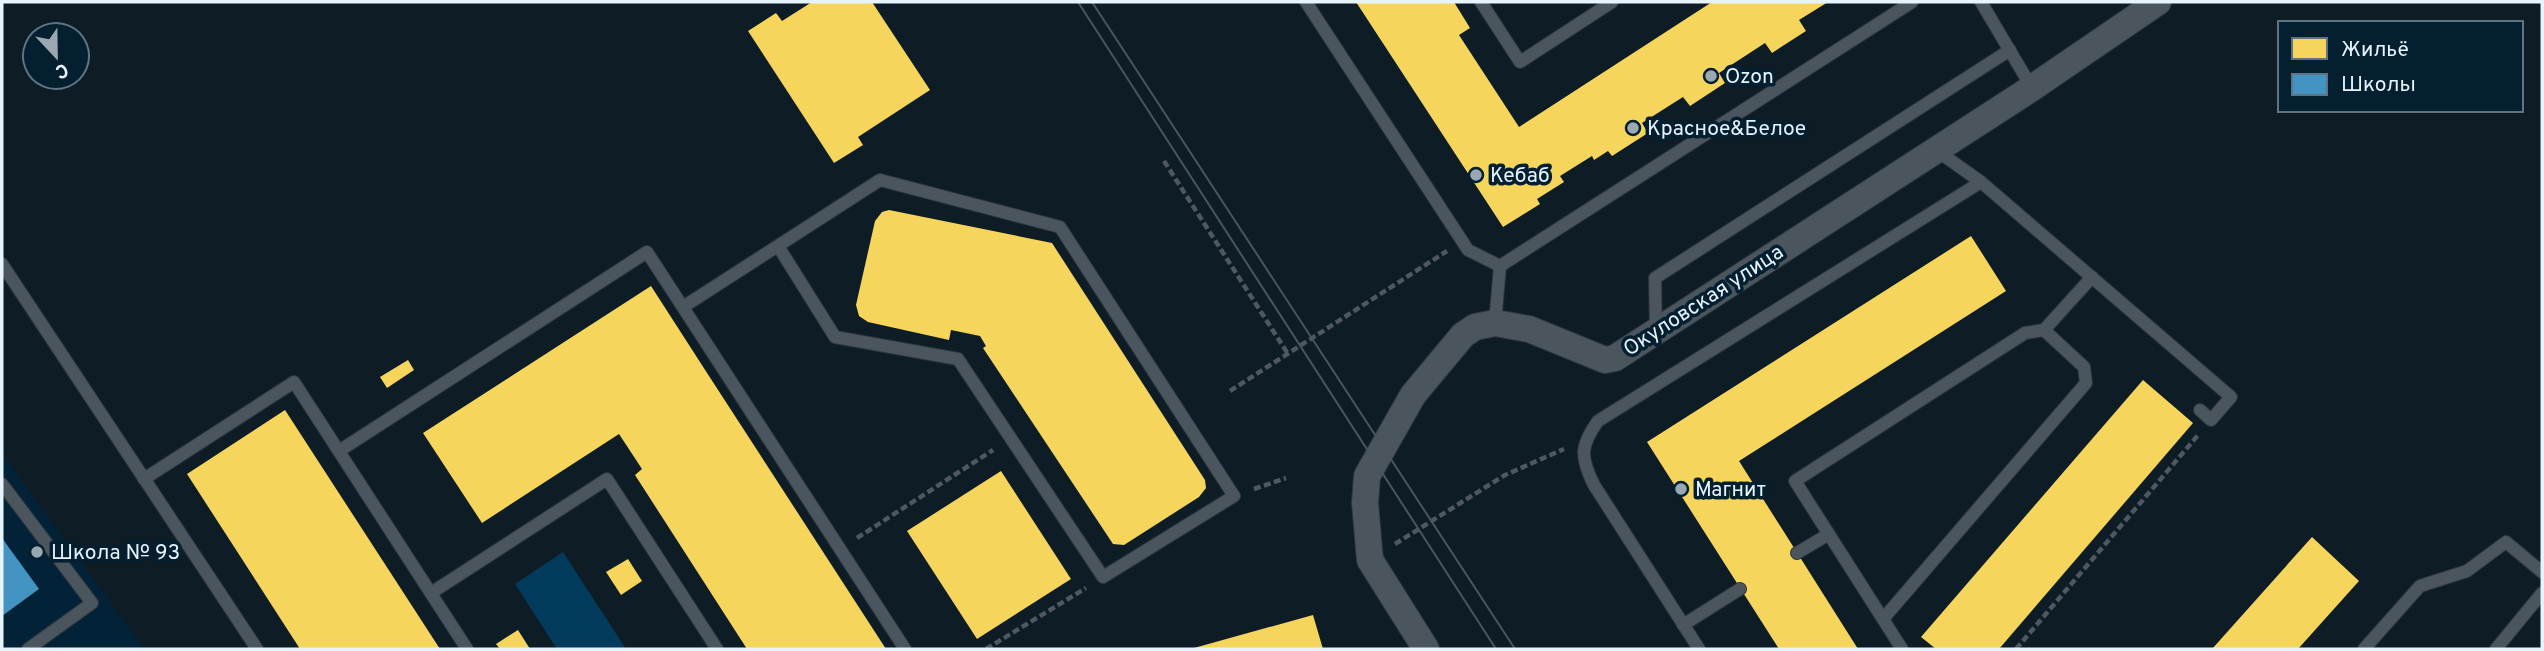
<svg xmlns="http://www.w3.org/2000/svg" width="2544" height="651" font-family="Overpass,sans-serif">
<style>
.built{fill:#022337}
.green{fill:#023b5b}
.homes{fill:#f6d55c}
.schools{fill:#4393c3}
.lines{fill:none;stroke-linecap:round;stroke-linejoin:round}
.service-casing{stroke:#2d363e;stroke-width:14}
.minor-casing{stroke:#2d363e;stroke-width:28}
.path{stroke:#4f5861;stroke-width:4.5;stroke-dasharray:7 3.5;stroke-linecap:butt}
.service{stroke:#4a555d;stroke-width:12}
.minor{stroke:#4a555d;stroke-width:26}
.tram{stroke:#4a555d;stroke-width:2}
.poi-dot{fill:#9ba8b2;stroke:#031f30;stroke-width:2.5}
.labels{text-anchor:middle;stroke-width:7;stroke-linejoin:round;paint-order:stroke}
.poi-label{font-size:21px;fill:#e7f4fd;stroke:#031f30;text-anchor:start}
.street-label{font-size:21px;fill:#e7f4fd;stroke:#031f30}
</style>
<rect width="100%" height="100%" fill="#0e1c26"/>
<path class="built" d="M 2,454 L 144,649 L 2,649 Z"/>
<path class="green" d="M 563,552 L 626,649 L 557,649 L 515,584 Z"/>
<g class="homes">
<path d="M 812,2 L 872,2 L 930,90 L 858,137 L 863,145 L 834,163 L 748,31 L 776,13 L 782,21 Z"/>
<path d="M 1356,2 L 1454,2 L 1470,28 L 1459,35 L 1519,127 L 1712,2 L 1828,2 L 1799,20 L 1806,31 L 1772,53 L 1765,43 L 1719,73 L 1725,83 L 1690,106 L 1683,97 L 1642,123 L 1648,133 L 1612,156 L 1608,151 L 1594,160 L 1592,156 L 1560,176 L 1564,182 L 1537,199 L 1540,204 L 1503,227 Z"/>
<path d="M 889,210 L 1052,243 L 1205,480 L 1206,488 L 1199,497 L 1124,545 L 1113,544 L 983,348 L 986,346 L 980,336 L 951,330 L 949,340 L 868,322 L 859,316 L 856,305 L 875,221 L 882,212 Z"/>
<path d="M 1971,236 L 2006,291 L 1739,461 L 1858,649 L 1779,649 L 1647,442 Z"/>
<path d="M 651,286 L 709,376 L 886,649 L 747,649 L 635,475 L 642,469 L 619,434 L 482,523 L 423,433 Z"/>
<path d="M 408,360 L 414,370 L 387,388 L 380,377 Z"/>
<path d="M 2143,380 L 2193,423 L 1999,649 L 1936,649 L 1921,637 Z"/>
<path d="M 285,410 L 440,649 L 300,649 L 187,474 Z"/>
<path d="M 1001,471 L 1071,579 L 977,639 L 907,531 Z"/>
<path d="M 2312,537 L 2359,581 L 2298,649 L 2212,649 Z"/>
<path d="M 628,559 L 642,581 L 621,595 L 606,572 Z"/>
<path d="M 1313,615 L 1323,649 L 1194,649 L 1194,648 Z"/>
<path d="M 518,630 L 530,649 L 500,649 L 496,644 Z"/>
</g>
<path class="schools" d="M 2,538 L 39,589 L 2,616 Z"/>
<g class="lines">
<defs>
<g id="service">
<path d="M 1306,2 L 1468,250 L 1500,266 L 1912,2"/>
<path d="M 1481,2 L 1520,62 L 1612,2"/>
<path d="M 1981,2 L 2032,88"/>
<path d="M 1936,150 L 1981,182 L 2231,397 L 2211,420 L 2200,410"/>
<path d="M 2,264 L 257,649"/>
<path d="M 683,307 L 880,180 L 1060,227 L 1234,496 L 1103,577 L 958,359 L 835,337 L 778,246"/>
<path d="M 1495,323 L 1500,266"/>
<path d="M 1656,332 L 1655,278 L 2010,50"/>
<path d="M 339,451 L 647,252 L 905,649"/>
<path d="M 144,479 L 294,382 L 467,649"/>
<path d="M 2,484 L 92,603 L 28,649"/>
<path d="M 1797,553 L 1829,534"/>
<path d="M 431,593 L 607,479 L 717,649"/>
<path d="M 1883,619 L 2086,383 L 2084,367 L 2044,330"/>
<path d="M 1683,625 L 1740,589"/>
<path d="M 1699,649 L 1594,485 C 1580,457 1580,446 1598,421 L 1981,182"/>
<path d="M 1902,649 L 1795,481 L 2025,333 L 2044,330 L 2092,277"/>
<path d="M 2364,649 L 2420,586 L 2467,571 L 2506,542 L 2542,572"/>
<path d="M 2496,649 L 2542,593"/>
</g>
<path id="minor" d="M 1426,649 L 1370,560 L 1365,503 L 1367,476 L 1413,395 L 1463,335 L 1475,327 L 1495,323 L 1529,329 L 1605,360 L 1615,358 L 2032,88 L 2158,2"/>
</defs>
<use href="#service" class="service-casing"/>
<use href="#minor" class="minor-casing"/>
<g class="path">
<path d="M 1164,161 L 1288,354"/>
<path d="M 1230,391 L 1447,251"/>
<path d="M 1254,489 L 1286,478"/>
<path d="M 857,538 L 993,450"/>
<path d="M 1395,544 L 1505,475 L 1564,449"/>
<path d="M 986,649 L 1086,588"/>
<path d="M 2016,649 L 2199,434"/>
</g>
<use href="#service" class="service"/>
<use href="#minor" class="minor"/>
<g class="tram">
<path d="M 1078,2 L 1496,649"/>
<path d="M 1092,2 L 1515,649"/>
</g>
</g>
<g class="poi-dot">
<circle cx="1711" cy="76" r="7"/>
<circle cx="1633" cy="128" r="7"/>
<circle cx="1476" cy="175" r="7"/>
<circle cx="1681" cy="489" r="7"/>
<circle cx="37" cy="552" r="7"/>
</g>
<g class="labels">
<g class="poi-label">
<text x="1725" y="83">Ozon</text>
<text x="1647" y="135">Красное&amp;Белое</text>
<text x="1490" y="182">Кебаб</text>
<text x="1695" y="496">Магнит</text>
<text x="51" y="559">Школа № 93</text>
</g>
<g class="street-label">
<text transform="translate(1703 300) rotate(-33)" y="7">Окуловская улица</text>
</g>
</g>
<rect width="2544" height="651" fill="none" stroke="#e7f4fd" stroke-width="7"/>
<rect x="2278" y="21" width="245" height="91" fill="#031f30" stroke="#5e7482" stroke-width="2"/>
<rect x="2292" y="38" width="35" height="21" fill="#f6d55c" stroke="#5e7482" stroke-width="2"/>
<text x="2341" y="56" font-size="21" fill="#e7f4fd">Жильё</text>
<rect x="2292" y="74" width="35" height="21" fill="#4393c3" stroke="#5e7482" stroke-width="2"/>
<text x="2341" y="91" font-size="21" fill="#e7f4fd">Школы</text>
<g transform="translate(56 56) rotate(158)"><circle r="33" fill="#031f30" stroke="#5e7482" stroke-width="2"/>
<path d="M0-5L12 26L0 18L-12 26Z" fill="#9ba8b2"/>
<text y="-10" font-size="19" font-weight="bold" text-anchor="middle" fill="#e7f4fd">С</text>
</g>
</svg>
